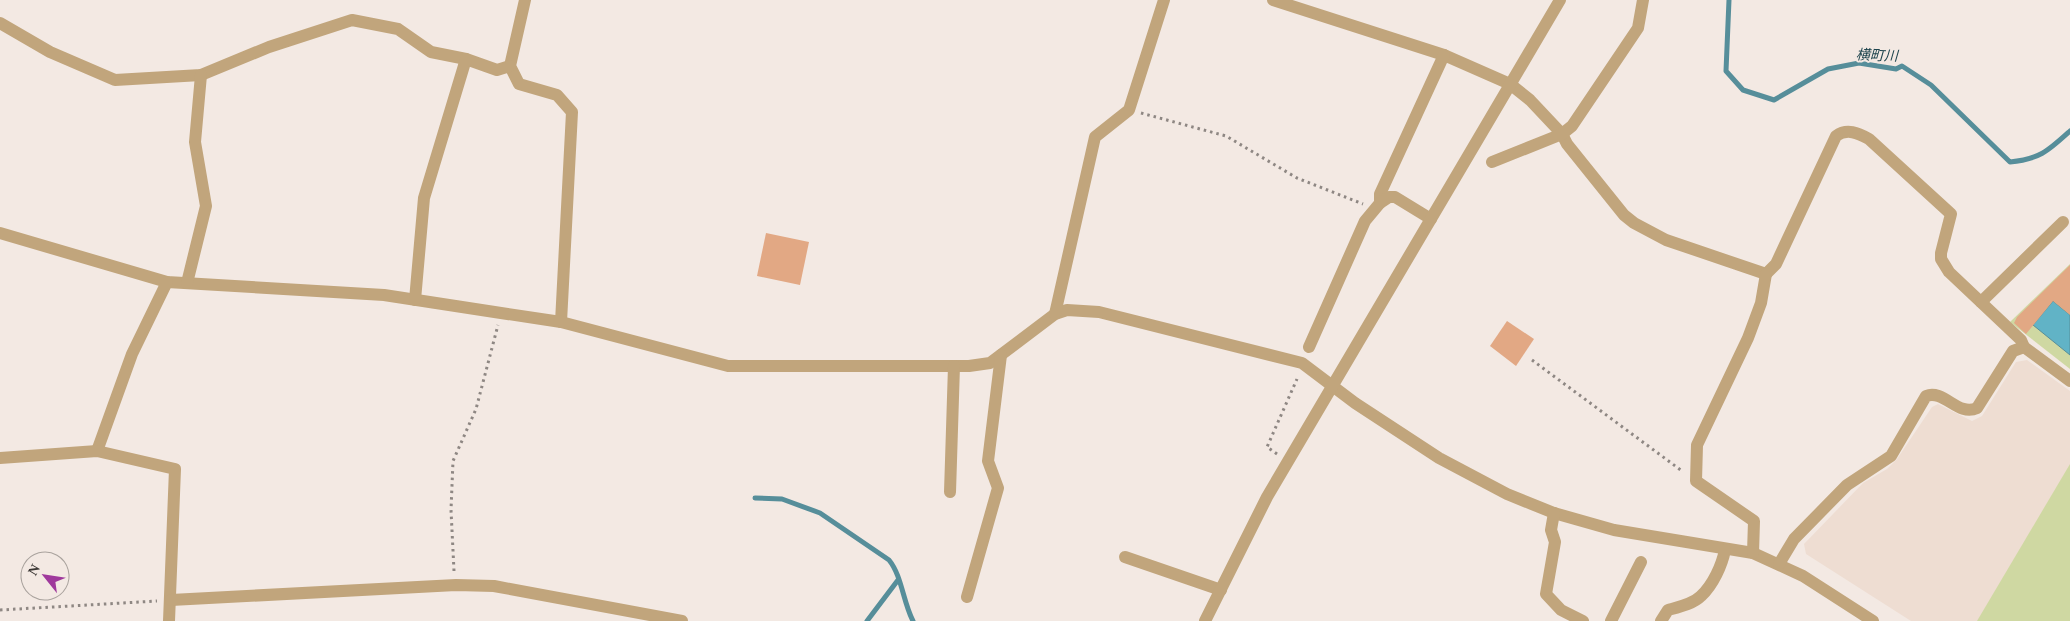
<svg xmlns="http://www.w3.org/2000/svg" width="2070" height="621" font-family="'Times New Roman','Noto Sans JP',serif">
<style>
.built{fill:#eeddd2}
.green{fill:#cfd8a2}
.water{fill:#61b3c6;stroke:#568e9a}
.lines{fill:none;stroke-linecap:round;stroke-linejoin:round}
.stream{stroke:#568e9a;stroke-width:5}
.building{fill:#e2a884}
.path{stroke:#8e8783;stroke-width:3;stroke-dasharray:2.5 4;stroke-linecap:butt}
.minor{stroke:#c1a57c;stroke-width:12}
.labels{text-anchor:middle;stroke-width:4;stroke-linejoin:round;paint-order:stroke}
.water-label{font-size:14px;font-style:italic;fill:#1e444d;stroke:#f3e9e3}
</style>
<rect width="100%" height="100%" fill="#f3e9e3"/>
<path class="built" d="M 2027,360 L 2070,391 L 2070,621 L 1911,621 L 1806,554 L 1804,544 L 1863,483 L 1887,469 L 1897,459 L 1932,407 L 1938,404 L 1972,421 L 1982,416 L 2016,362 Z"/>
<g class="green">
<path d="M 2070,264 L 2070,369 L 2010,322 Z"/>
<path d="M 2070,464 L 2070,621 L 1977,621 Z"/>
</g>
<path class="water" d="M 2053,301 L 2070,315 L 2070,355 L 2033,325 Z"/>
<g class="lines">
<g class="stream">
<path d="M 1729,0 L 1726,71 L 1743,90 L 1774,100 L 1828,69 L 1859,63 L 1896,69 L 1902,66 L 1931,85 L 2010,162 C 2040,159 2048,151 2070,131"/>
<path d="M 755,498 L 782,499 L 820,513 L 889,560 C 902,576 903,602 913,621"/>
<path d="M 867,621 L 898,580"/>
</g>
</g>
<g class="building">
<path d="M 766,233 L 809,242 L 800,285 L 757,276 Z"/>
<path d="M 2070,265 L 2070,315 L 2053,301 L 2026,334 L 2014,323 L 2017,317 Z"/>
<path d="M 1507,321 L 1534,339 L 1516,366 L 1490,346 Z"/>
</g>
<g class="lines">
<g class="path">
<path d="M 1141,113 L 1226,136 L 1297,178 L 1363,204"/>
<path d="M 1532,360 L 1682,471"/>
<path d="M 1277,454 L 1267,447 L 1297,379"/>
<path d="M 454,571 L 451,510 L 453,461 L 476,409 L 498,325"/>
<path d="M 0,610 L 157,601"/>
</g>
<g class="minor">
<path d="M 525,0 L 510,66 L 519,84 L 557,95 L 572,112 L 561,322"/>
<path d="M 1273,0 L 1444,55 L 1510,84 L 1530,100 L 1562,134 L 1567,144 L 1624,215 L 1634,223 L 1666,240 L 1766,274"/>
<path d="M 0,23 L 50,52 L 115,80 L 201,75 L 269,47 L 352,20 L 398,29 L 431,52 L 466,59 L 497,70 L 510,66"/>
<path d="M 1492,162 L 1562,134 L 1572,126 L 1638,28 L 1643,0"/>
<path d="M 1380,203 L 1380,194 L 1444,55"/>
<path d="M 0,233 L 167,282 L 384,295 L 501,313 L 561,322 L 728,366 L 969,366 L 990,363 L 1055,314 L 1067,310 L 1099,312 L 1302,363 L 1355,403 L 1439,458 L 1507,494 L 1554,513 L 1614,530 L 1753,553 L 1803,576 L 1873,621"/>
<path d="M 1766,274 L 1776,264 L 1836,136 C 1847,128 1858,133 1869,139 L 1951,214 L 1941,253 L 1941,259 L 1949,272 L 2021,340 L 2024,347 L 2070,381"/>
<path d="M 187,283 L 206,206 L 195,142 L 201,75"/>
<path d="M 415,300 L 424,198 L 466,59"/>
<path d="M 1981,302 L 2063,222"/>
<path d="M 1055,314 L 1095,137 L 1129,110 L 1164,0"/>
<path d="M 1309,347 L 1365,221 L 1380,203 L 1389,197 L 1395,197 L 1431,219"/>
<path d="M 97,451 L 132,354 L 167,282"/>
<path d="M 0,458 L 97,451 L 175,469 L 169,621"/>
<path d="M 950,492 L 954,366"/>
<path d="M 1554,513 L 1551,530 L 1555,542 L 1546,594 L 1561,610 L 1583,621"/>
<path d="M 1753,553 L 1754,521 L 1696,481 L 1697,445 L 1748,338 L 1761,303 L 1766,274"/>
<path d="M 1125,557 L 1221,590"/>
<path d="M 1779,564 L 1794,539 L 1847,485 L 1891,456 L 1926,396 C 1944,389 1958,417 1977,408 L 2013,351 L 2024,347"/>
<path d="M 967,597 L 998,488 L 988,461 L 1001,355"/>
<path d="M 171,600 L 456,585 L 494,586 L 682,621"/>
<path d="M 1205,621 L 1267,497 L 1560,0"/>
<path d="M 1611,621 L 1641,562"/>
<path d="M 1661,621 L 1668,610 C 1679,607 1693,604 1701,596 C 1713,585 1722,565 1725,550"/>
</g>
</g>
<g class="labels">
<g class="water-label">
<text transform="translate(1877 55) rotate(2)" y="5">横町川</text>
</g>
</g>
<g transform="translate(45 576) rotate(300)"><circle r="24" fill="#f3e9e3" stroke="#a9a29d"/>
<path d="M0-4L9 19L0 12L-9 19Z" fill="#9f399c"/>
<text y="-8" font-size="14" font-weight="bold" text-anchor="middle" fill="#3b3734">N</text>
</g>
</svg>
